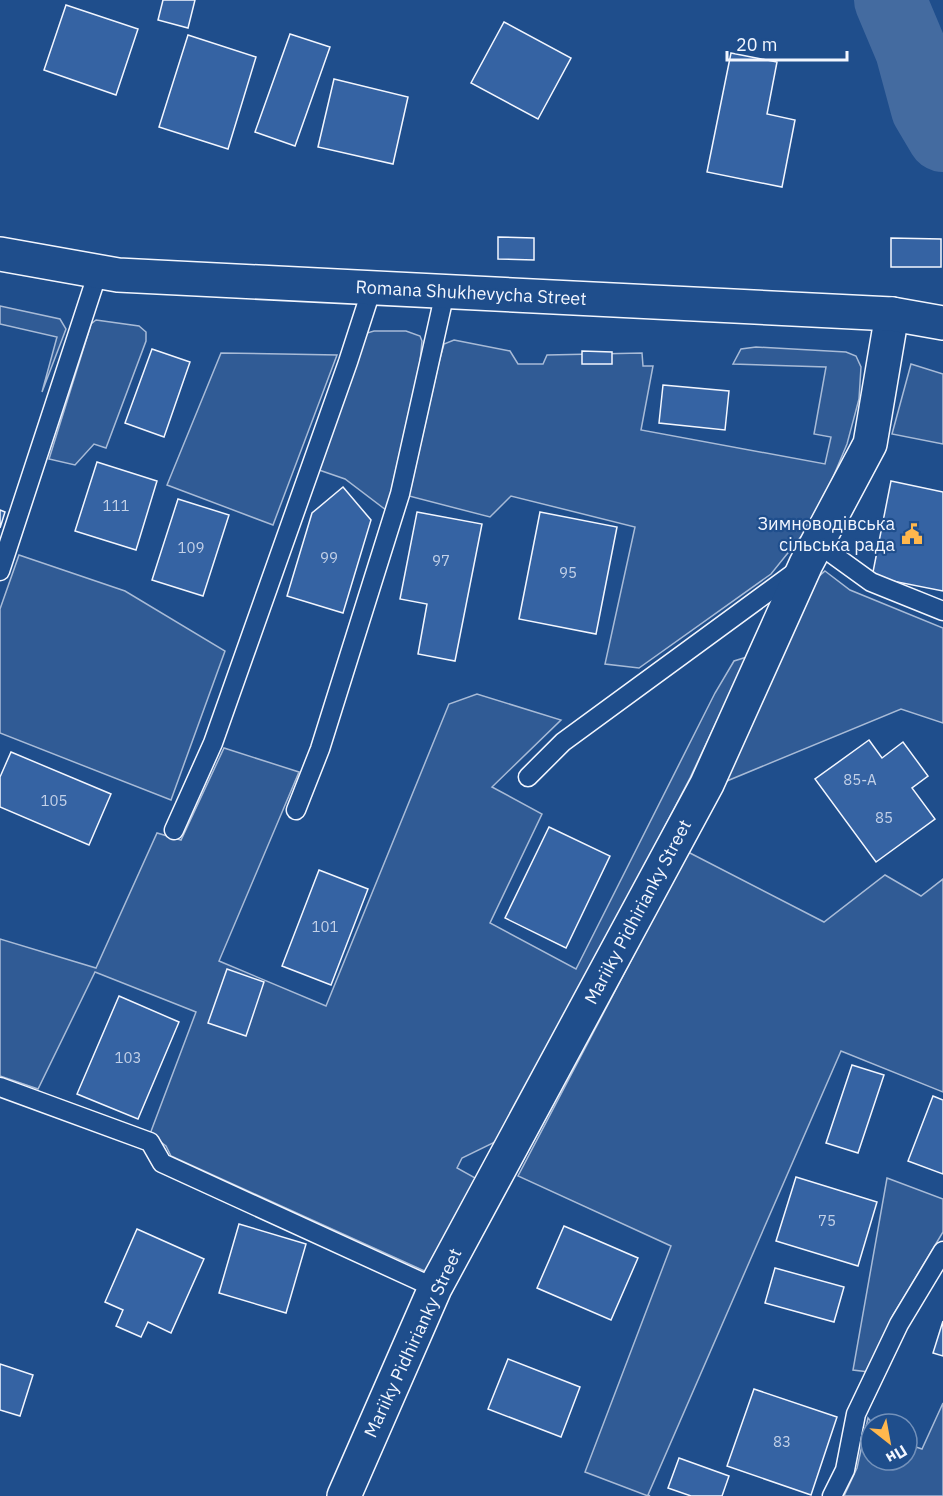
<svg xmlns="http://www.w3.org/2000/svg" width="943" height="1496" font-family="'IBM Plex Sans',sans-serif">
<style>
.built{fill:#305b95;stroke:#a8bbd7;stroke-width:1.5}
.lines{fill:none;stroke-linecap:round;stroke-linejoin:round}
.river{stroke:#446ba0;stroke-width:72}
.building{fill:#3563a3;stroke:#f2f6ff;stroke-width:1.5}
.service-casing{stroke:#f2f6ff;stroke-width:21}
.minor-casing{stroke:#f2f6ff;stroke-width:36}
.secondary-casing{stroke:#f2f6ff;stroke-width:36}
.service{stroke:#1f4e8c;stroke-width:18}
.minor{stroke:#1f4e8c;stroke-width:33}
.secondary{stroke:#1f4e8c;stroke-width:33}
.labels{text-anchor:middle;stroke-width:4.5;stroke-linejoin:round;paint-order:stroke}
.number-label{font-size:15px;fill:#c3d1e8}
.street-label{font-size:18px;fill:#f2f6ff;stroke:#1f4e8c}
.poi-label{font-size:18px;fill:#f2f6ff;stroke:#1f4e8c;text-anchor:end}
</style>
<rect width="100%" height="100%" fill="#1f4e8c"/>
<g class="built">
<path d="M 0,306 L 60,319 L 66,329 L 42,392 L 57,337 L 0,324 Z"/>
<path d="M 96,320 L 139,326 L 146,332 L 146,341 L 106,448 L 94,444 L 75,465 L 49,459 L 89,331 L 91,324 Z"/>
<path d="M 374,331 L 406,331 L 420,336 L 422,341 L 420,362 L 391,492 L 386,510 L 345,479 L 319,470 L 360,351 L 367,333 Z"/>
<path d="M 454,340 L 510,351 L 518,364 L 543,364 L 547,355 L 642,353 L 643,366 L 653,366 L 641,430 L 825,464 L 831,437 L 814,434 L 826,367 L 733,364 L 741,349 L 756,347 L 846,352 L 856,356 L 861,367 L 859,399 L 847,444 L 816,518 L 771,574 L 639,668 L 605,664 L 635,527 L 511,496 L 490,517 L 409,496 L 439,362 L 444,344 Z"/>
<path d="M 221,353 L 337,355 L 273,525 L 167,485 Z"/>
<path d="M 911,364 L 943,374 L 943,444 L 892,434 Z"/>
<path d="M 19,555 L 125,591 L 225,651 L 171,800 L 0,733 L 0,609 Z"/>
<path d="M 825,571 L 850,590 L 943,628 L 943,723 L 901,709 L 722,783 L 809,585 Z"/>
<path d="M 747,657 L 690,778 L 524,1097 L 495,1142 L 462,1158 L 457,1168 L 477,1179 L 429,1273 L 171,1156 L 166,1146 L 150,1134 L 196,1012 L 95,972 L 38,1089 L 0,1076 L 0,939 L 96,968 L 157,833 L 181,840 L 224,748 L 299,772 L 219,961 L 326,1006 L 449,704 L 477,694 L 561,720 L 492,787 L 542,814 L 490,923 L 576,969 L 715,693 L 734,661 Z"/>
<path d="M 688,852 L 824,922 L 885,875 L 921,896 L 943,879 L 943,1092 L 841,1051 L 648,1495 L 650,1496 L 648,1496 L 585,1472 L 671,1246 L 518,1176 Z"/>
<path d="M 887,1178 L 943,1199 L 943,1232 L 893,1315 L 869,1372 L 853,1370 Z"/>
<path d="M 943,1403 L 943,1496 L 844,1496 L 857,1468 L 868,1418 L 873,1424 L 871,1424 L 871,1460 L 907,1460 L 907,1444 L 922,1449 Z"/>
</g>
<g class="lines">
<path class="river" d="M 890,0 L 911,50 L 927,109 L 943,136"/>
</g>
<g class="building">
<path d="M 163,0 L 195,0 L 188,28 L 158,20 Z"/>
<path d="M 66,5 L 138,29 L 116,95 L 44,70 Z"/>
<path d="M 504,22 L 571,58 L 538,119 L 471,83 Z"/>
<path d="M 290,34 L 330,47 L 295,146 L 255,132 Z"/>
<path d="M 188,35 L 256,57 L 228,149 L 159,127 Z"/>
<path d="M 731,53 L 777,62 L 767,114 L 795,120 L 782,187 L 707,172 Z"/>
<path d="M 334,79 L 408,97 L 393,164 L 318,147 Z"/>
<path d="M 498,237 L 534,238 L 534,260 L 498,259 Z"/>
<path d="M 891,238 L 941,239 L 941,267 L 891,267 Z"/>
<path d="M 152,349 L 190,362 L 164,437 L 125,423 Z"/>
<path d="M 582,351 L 612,352 L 612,364 L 582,364 Z"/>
<path d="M 663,385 L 729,391 L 725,430 L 659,423 Z"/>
<path d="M 97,462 L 157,481 L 136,550 L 75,531 Z"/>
<path d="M 891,481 L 943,492 L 943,591 L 872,577 Z"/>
<path d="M 343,487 L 371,520 L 343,613 L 287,596 L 312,513 Z"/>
<path d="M 178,499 L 229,515 L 203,596 L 152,580 Z"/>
<path d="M 0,510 L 5,512 L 0,528 Z"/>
<path d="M 417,512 L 482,524 L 455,661 L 418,654 L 427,604 L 400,599 Z"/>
<path d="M 540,512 L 617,527 L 596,634 L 519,619 Z"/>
<path d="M 869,740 L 882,758 L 903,742 L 928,776 L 912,788 L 935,819 L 876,862 L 815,779 Z"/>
<path d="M 11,752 L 111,794 L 89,845 L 0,807 L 0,777 Z"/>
<path d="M 549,827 L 610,856 L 566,948 L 505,918 Z"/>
<path d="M 319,870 L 368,889 L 331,985 L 282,966 Z"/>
<path d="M 227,969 L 264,982 L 246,1036 L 208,1023 Z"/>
<path d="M 119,996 L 179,1022 L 138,1119 L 77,1094 Z"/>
<path d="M 852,1065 L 884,1075 L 858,1153 L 826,1143 Z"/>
<path d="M 933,1096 L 943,1100 L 943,1174 L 908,1161 Z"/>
<path d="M 796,1177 L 877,1202 L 858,1266 L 776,1241 Z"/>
<path d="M 239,1224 L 306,1244 L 286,1313 L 219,1293 Z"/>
<path d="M 564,1226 L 638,1258 L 611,1320 L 537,1288 Z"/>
<path d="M 137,1229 L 204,1259 L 171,1333 L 148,1322 L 141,1337 L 116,1326 L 123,1310 L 105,1302 Z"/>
<path d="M 775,1268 L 844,1287 L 834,1322 L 765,1303 Z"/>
<path d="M 943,1321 L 943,1356 L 933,1353 Z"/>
<path d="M 508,1359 L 580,1387 L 561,1437 L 488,1409 Z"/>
<path d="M 0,1364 L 33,1375 L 20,1416 L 0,1410 Z"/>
<path d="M 754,1389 L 837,1417 L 811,1495 L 727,1466 Z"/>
<path d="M 679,1458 L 729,1476 L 722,1496 L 691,1496 L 668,1488 Z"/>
</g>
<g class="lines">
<defs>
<g id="service">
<path d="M 817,543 L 871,582 L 943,611"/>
<path d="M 0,571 L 98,272"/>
<path d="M 528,777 L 563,742 L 798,570"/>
<path d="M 296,810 L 320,749 L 400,494 L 445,292"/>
<path d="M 174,830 L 213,743 L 348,362 L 372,288"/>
<path d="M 0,1087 L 150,1142 L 162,1163 L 435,1288"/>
<path d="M 832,1496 L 845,1470 L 856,1414 L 899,1324 L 943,1251"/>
</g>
<path id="minor" d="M 344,1496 L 435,1288 L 707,784 L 806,564 L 870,444 L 892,314"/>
<path id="secondary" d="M 0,254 L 118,275 L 892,314 L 943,323"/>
</defs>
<use href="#service" class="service-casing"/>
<use href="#minor" class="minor-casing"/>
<use href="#secondary" class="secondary-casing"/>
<use href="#service" class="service"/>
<use href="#minor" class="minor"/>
<use href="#secondary" class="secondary"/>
</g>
<defs>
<symbol id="civic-bare" viewBox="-9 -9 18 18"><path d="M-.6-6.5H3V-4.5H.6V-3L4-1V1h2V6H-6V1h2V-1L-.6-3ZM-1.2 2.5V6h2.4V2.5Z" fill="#ffb74d" stroke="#1f4e8c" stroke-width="2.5" paint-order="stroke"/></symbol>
</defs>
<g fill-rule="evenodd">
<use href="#civic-bare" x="897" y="519" width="30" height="30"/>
</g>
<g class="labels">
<g class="number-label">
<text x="116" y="511">111</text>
<text x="191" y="553">109</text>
<text x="329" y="563">99</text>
<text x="441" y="566">97</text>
<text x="568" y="578">95</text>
<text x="860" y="785">85-А</text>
<text x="54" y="806">105</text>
<text x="884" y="823">85</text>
<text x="325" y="932">101</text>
<text x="128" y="1063">103</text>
<text x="827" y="1226">75</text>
<text x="782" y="1447">83</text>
</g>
<g class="street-label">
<text transform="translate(471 293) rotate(3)" y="6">Romana Shukhevycha Street</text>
<text transform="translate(638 912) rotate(-62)" y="6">Mariiky Pidhirianky Street</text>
<text transform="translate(413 1343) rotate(-65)" y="6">Mariiky Pidhirianky Street</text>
</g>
<g class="poi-label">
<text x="895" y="530">Зимноводівська<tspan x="895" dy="21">сільська рада</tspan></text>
</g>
</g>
<g transform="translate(889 1442) rotate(149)"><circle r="28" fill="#1f4e8c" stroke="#7391ba" stroke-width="1.5"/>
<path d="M0-4.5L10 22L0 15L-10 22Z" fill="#ffb74d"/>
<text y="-9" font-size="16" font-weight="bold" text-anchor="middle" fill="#f2f6ff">Пн</text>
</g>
<path d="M727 51v9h120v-9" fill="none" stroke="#f2f6ff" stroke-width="3"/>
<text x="736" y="51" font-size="18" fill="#f2f6ff" stroke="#1f4e8c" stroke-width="4.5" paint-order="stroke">20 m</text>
</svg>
